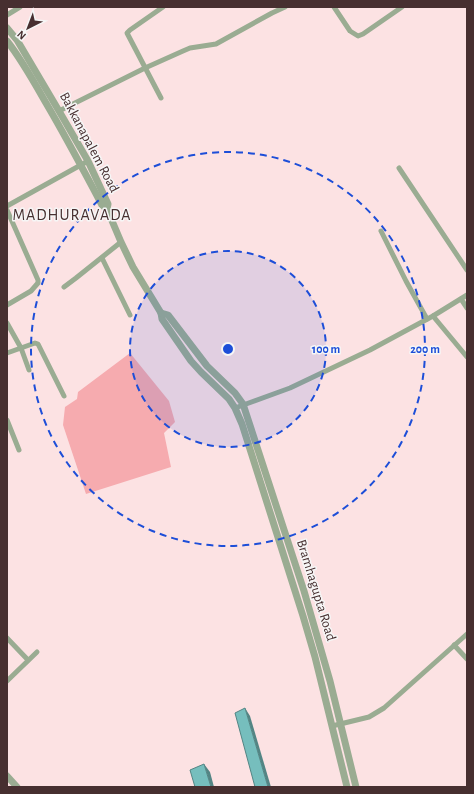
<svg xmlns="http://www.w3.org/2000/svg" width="474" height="794" font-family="'Alegreya Sans',sans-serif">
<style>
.pitch{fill:#f6abaf}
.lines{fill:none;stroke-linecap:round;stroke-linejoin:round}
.minor{stroke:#9aac92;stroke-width:5}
.tertiary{stroke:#9aac92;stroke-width:7}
.shaded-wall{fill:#538584}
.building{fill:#76bebd;stroke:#538584}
.ring{fill:none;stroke:#1d4ed8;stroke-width:2;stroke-dasharray:7 5}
.labels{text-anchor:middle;stroke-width:3;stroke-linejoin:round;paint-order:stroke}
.street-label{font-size:14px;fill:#472f30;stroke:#f6f6f6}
.quarter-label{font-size:16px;letter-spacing:1px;fill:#472f30;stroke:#f6f6f6}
.centre{fill:#1d4ed8;stroke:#f6f6f6;stroke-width:2}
.ring-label{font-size:12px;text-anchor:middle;font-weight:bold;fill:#1d4ed8;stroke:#f6f6f6;stroke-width:3;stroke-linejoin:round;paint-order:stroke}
</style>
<rect width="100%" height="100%" fill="#fce2e3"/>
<path class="pitch" d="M 130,353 L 169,401 L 175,422 L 164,433 L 171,467 L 86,494 L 63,425 L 65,407 L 77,399 L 78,392 Z"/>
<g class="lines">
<g class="minor">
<path d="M 334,7 L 350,31 L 358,36 L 363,34 L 402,7"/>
<path d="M 7,15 L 20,7"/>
<path d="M 161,98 L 127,33 L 130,30 L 163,7"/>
<path d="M 59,111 L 145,68 L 183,51 L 190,48 L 216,44 L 272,13 L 285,7"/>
<path d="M 399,168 L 467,270"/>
<path d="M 7,206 L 88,161"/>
<path d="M 7,210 L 38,280 L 38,283 L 31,291 L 7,305"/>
<path d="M 381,231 L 406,281 L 427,319"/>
<path d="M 102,258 L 130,315"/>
<path d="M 64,287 L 76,278 L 121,242"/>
<path d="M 461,299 L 467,308"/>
<path d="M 433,316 L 467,357"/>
<path d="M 7,323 L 21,348 L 29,370"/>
<path d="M 7,353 L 35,343 L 38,344 L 64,396"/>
<path d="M 235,408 L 290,388 L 370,350 L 433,316 L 467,295"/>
<path d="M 7,420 L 19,450"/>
<path d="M 7,638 L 28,660"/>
<path d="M 454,645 L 467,659"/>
<path d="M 7,681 L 37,652"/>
<path d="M 332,726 L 369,717 L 384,708 L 467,634"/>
</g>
<g class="tertiary">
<path d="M 7,28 L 17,40 L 59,111 L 88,161 L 108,204 L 107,209 L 121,242 L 133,267 L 161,313 L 162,319 L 191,361 L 201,372 L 229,399 L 235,408 L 242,424 L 303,616 L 315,657 L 347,787"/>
<path d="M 7,41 C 22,60 34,82 46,103 C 66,137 84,171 102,205 L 107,209"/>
<path d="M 161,313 L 168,315 L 207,366 L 235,393 L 243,404 L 304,591 L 330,681 L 356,787"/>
<path d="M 7,776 L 17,787"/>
</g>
</g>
<g class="shaded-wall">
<path d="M 245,708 L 250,716 L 271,787 L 268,787 Z"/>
<path d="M 204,764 L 210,772 L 214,787 L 211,787 Z"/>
</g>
<g class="building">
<path d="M 245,708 L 268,787 L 255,787 L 235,713 Z"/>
<path d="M 204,764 L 211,787 L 195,787 L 190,770 Z"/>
</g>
<circle cx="228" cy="349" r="98" fill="#1d4ed8" fill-opacity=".12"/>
<g class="ring">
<circle cx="228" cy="349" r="98"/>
<circle cx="228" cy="349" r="197"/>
</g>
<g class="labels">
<g class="street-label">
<text transform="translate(90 142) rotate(62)" y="5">Bakkanapalem Road</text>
<text transform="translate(317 590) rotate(73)" y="5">Bramhagupta Road</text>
</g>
<g class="quarter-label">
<text x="72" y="220">MADHURAVADA</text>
</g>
</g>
<circle cx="228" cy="349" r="6" class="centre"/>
<g class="ring-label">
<text x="326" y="353">100 m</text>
<text x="425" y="353">200 m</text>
</g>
<rect width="474" height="794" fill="none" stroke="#472f30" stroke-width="16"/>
<g transform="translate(28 28) rotate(222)" stroke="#f6f6f6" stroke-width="3" paint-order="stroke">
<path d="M0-3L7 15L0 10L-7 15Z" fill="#472f30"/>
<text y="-6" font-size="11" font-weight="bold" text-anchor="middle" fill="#472f30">N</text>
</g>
</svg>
